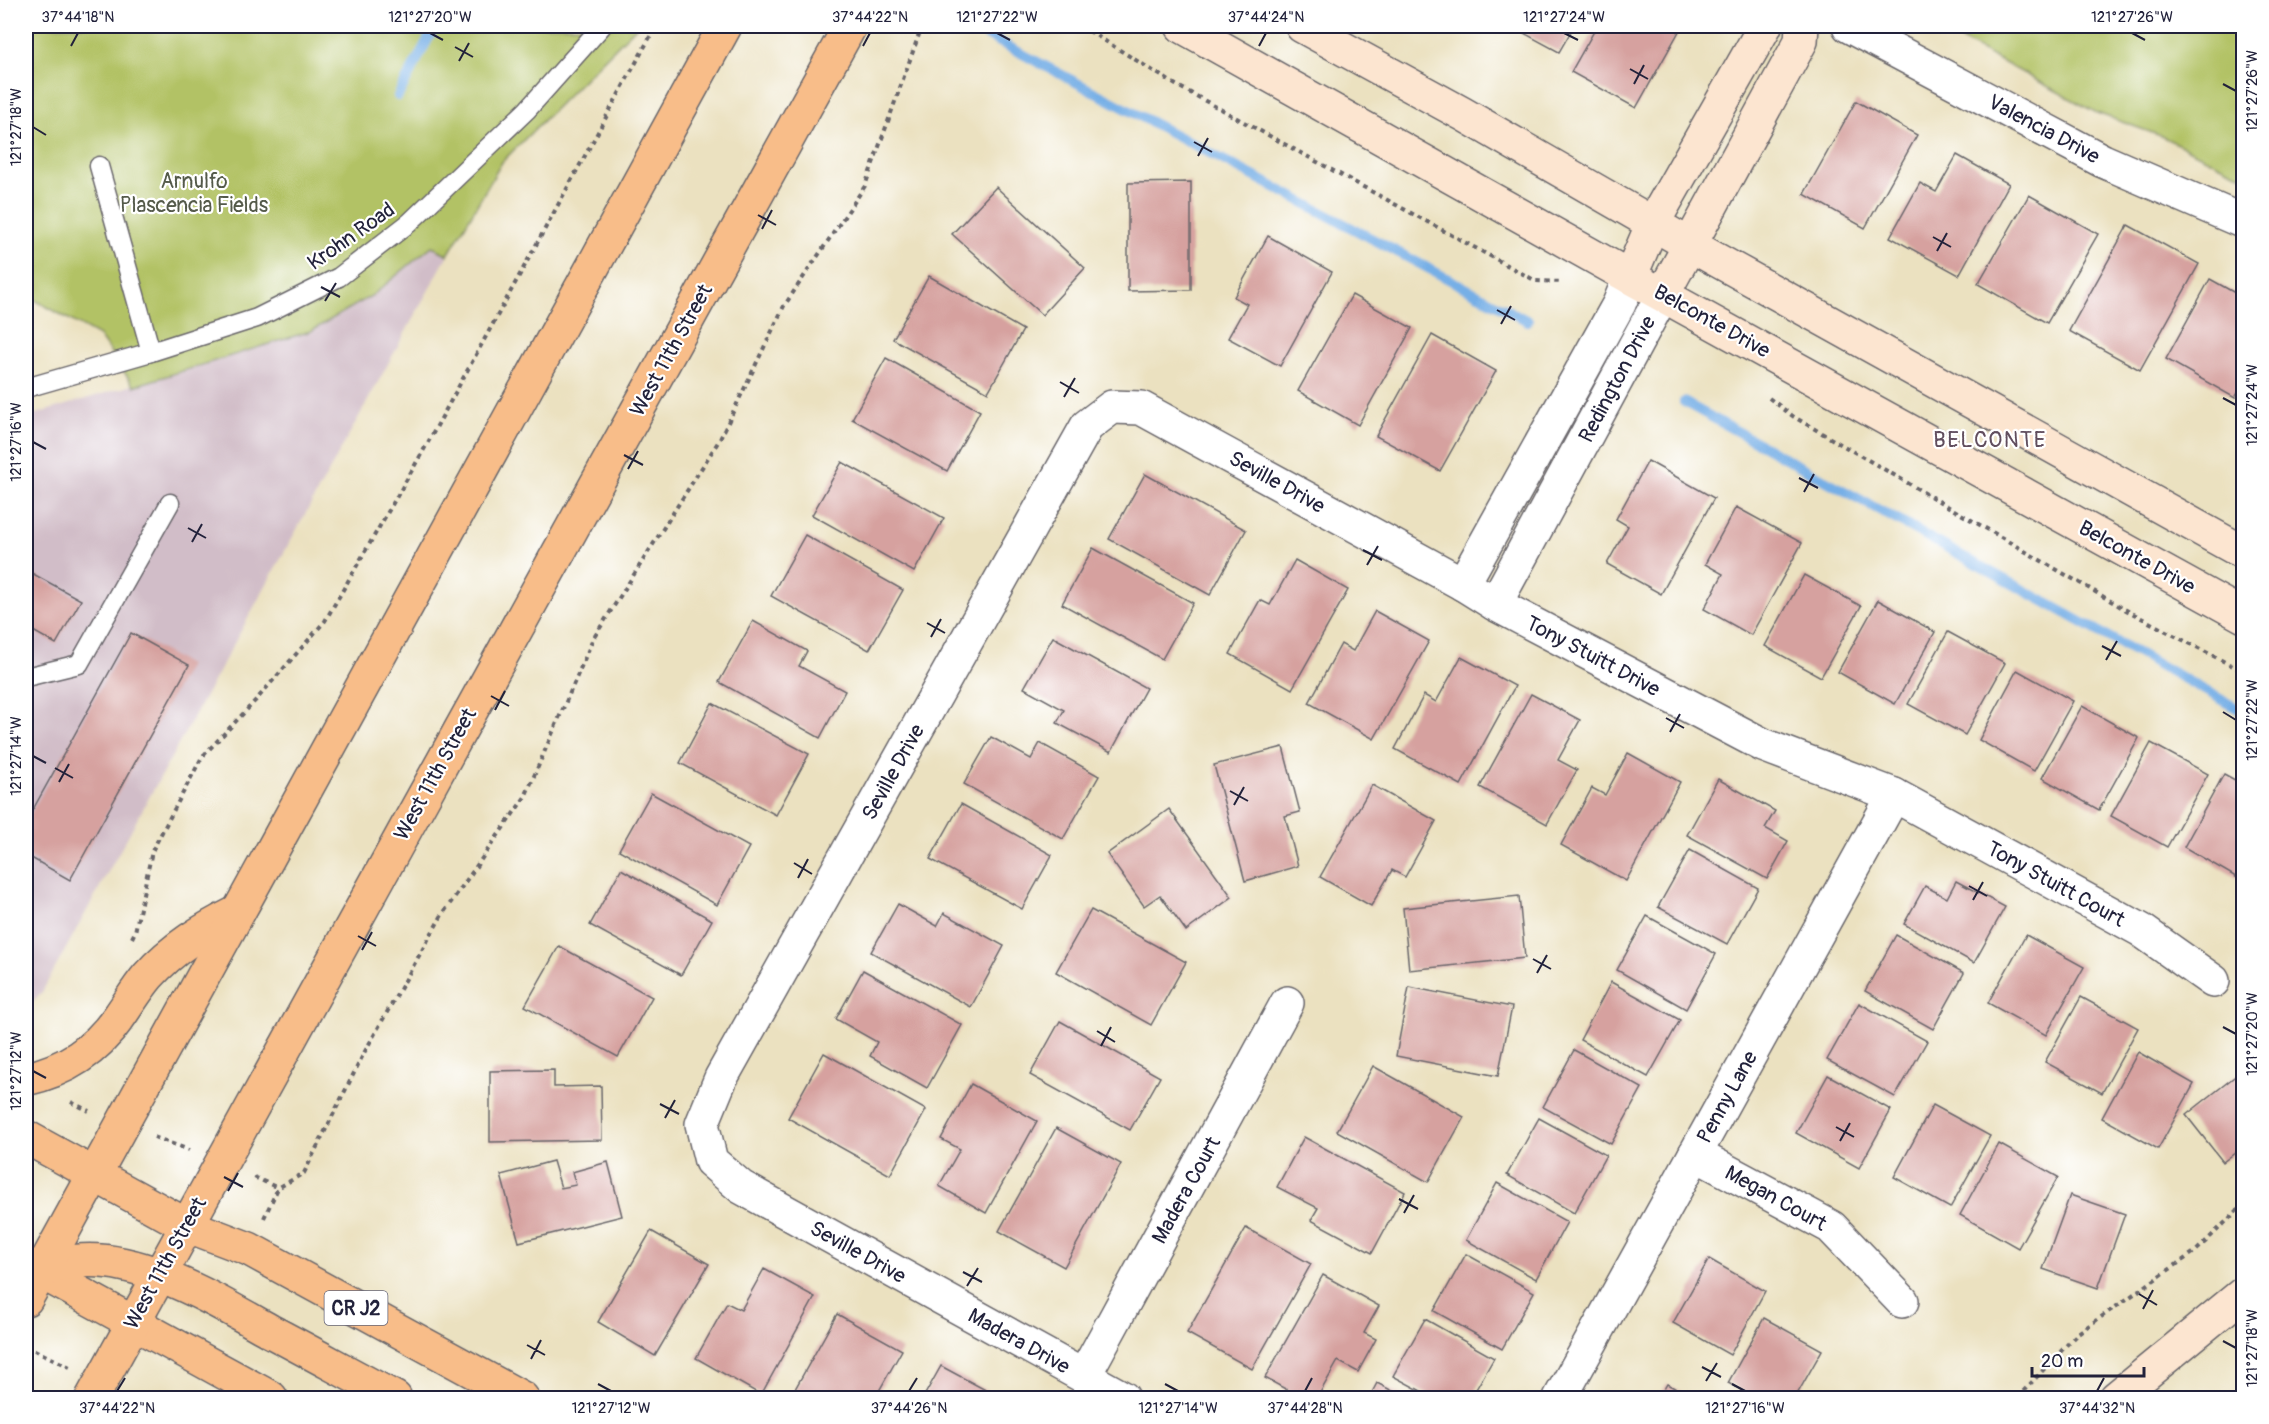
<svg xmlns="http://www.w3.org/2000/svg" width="2269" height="1424" font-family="Pangolin,sans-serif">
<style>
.industrial{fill:#d1bdc8}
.green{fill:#b2c265;stroke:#6a7250;stroke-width:1.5}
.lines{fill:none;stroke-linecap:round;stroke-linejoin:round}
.stream{stroke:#76afe6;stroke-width:10}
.building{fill:#d6a19f}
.lane-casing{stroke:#68656a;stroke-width:21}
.street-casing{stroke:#68656a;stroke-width:36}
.secondary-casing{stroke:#68656a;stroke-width:36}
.primary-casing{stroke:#68656a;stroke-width:36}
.path{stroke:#68656a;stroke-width:4;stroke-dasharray:4.5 4.5;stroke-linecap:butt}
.lane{stroke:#fff;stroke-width:18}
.street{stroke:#fff;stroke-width:33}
.secondary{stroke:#fce5d0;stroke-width:33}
.primary{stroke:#f8bd89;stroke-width:33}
.ticks{fill:none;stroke:#22223b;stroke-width:2}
.labels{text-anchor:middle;stroke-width:4.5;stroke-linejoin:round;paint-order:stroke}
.shield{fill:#fff;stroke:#646476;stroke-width:1.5}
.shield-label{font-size:20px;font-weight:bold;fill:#22223b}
.street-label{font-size:21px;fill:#22223b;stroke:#fff}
.park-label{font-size:21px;fill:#545a4a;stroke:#fff}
.neighbourhood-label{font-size:22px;letter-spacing:1.5px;fill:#614e5e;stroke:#fff}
.neatline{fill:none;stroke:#22223b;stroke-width:2}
.ticks-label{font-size:15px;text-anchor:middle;fill:#22223b}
</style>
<rect width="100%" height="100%" fill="#fff"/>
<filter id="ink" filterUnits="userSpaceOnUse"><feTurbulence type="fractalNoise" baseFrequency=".0167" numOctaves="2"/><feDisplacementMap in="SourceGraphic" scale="12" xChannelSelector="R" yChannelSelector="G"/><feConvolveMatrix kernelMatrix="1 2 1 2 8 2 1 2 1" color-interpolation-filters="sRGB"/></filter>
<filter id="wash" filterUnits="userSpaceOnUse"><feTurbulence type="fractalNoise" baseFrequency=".008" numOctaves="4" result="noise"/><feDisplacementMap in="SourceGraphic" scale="24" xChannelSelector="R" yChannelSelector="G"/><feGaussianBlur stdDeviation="1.35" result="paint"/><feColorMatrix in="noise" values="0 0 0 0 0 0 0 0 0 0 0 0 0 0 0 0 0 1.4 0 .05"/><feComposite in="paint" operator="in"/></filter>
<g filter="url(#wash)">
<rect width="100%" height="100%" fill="#ebe1c0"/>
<path class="industrial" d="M 432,246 L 448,255 L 42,992 L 26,1008 L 26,417 L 311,331 L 373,295 Z"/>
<g class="green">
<path d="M 26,26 L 637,26 L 502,162 L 448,255 L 432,246 L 373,295 L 311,331 L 134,386 L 99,336 L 26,295 Z"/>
<path d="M 1936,26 L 2243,26 L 2243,176 L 2161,136 L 2097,113 Z"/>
</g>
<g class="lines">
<g class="stream">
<path d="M 975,29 L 1528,321"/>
<path d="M 398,96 L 435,26"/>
<path d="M 1684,402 L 2244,712"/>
</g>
</g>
<g id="blocks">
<g class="building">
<path d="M 1511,26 L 1574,26 L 1559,52 Z"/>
<path d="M 1597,26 L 1682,26 L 1636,108 L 1571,72 Z"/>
<path d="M 1856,101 L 1917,135 L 1865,228 L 1804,194 Z"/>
<path d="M 1957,155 L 2009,184 L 1959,275 L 1890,237 L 1920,183 L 1936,192 Z"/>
<path d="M 1191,182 L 1191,290 L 1128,291 L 1128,183 Z"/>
<path d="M 996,187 L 1085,268 L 1042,315 L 952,234 Z"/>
<path d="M 2029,195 L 2098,234 L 2047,323 L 1978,284 Z"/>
<path d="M 2128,225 L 2199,264 L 2140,370 L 2069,331 Z"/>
<path d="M 1268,236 L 1332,272 L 1280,366 L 1228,338 L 1247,304 L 1234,297 Z"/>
<path d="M 929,276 L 1023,330 L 988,392 L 893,339 Z"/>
<path d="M 2210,279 L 2244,298 L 2244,382 L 2235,398 L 2166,359 Z"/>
<path d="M 1352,295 L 1412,328 L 1358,425 L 1298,391 Z"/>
<path d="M 1432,335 L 1496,371 L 1440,471 L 1376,436 Z"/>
<path d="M 886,358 L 980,411 L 947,471 L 852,419 Z"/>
<path d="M 1648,461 L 1714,498 L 1661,594 L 1607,564 L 1628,526 L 1616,519 Z"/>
<path d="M 842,462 L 944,518 L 914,572 L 812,515 Z"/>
<path d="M 1145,474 L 1246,530 L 1210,595 L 1109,539 Z"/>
<path d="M 1736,507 L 1802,543 L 1751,635 L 1704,609 L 1723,574 L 1705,564 Z"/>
<path d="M 805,535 L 903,590 L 869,650 L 771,596 Z"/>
<path d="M 1093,548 L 1193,603 L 1162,659 L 1062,604 Z"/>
<path d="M 1295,560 L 1348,590 L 1292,689 L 1230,654 L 1260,600 L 1270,605 Z"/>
<path d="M 26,570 L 81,600 L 56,644 L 26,627 Z"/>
<path d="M 1804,575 L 1861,606 L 1821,677 L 1765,646 Z"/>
<path d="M 1878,600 L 1935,632 L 1895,704 L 1838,672 Z"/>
<path d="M 1375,611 L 1429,641 L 1374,739 L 1309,703 L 1341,644 L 1353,651 Z"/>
<path d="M 753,621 L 807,651 L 799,666 L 845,691 L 820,738 L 719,682 Z"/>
<path d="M 1948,632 L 2005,663 L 1965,735 L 1908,704 Z"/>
<path d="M 131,633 L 189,665 L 70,880 L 26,855 L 26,822 Z"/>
<path d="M 1053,637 L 1146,688 L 1111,752 L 1057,723 L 1064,710 L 1024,688 Z"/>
<path d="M 1461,657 L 1515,686 L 1461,785 L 1395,749 L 1424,695 L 1436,702 Z"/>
<path d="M 2017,670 L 2073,701 L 2034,771 L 1979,740 Z"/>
<path d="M 1531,694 L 1580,720 L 1558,760 L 1577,770 L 1547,824 L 1480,787 Z"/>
<path d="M 712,703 L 809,754 L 776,815 L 680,763 Z"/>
<path d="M 2082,706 L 2139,738 L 2099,810 L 2042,778 Z"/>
<path d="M 991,737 L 1031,759 L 1040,743 L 1099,776 L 1063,839 L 964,784 Z"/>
<path d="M 2151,743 L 2208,774 L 2167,847 L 2111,816 Z"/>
<path d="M 1283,747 L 1300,812 L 1285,816 L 1298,866 L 1245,881 L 1214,765 Z"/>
<path d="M 1628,753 L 1680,782 L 1626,881 L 1561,845 L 1592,788 L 1605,795 Z"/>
<path d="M 2224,774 L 2244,785 L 2244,876 L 2241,880 L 2184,847 Z"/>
<path d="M 1718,779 L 1775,811 L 1765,828 L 1788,841 L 1767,879 L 1687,835 Z"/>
<path d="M 1372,785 L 1436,821 L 1405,877 L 1392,870 L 1371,906 L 1320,877 Z"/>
<path d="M 651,793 L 749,847 L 717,905 L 619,850 Z"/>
<path d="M 961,804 L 1052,855 L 1022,909 L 930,859 Z"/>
<path d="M 1169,809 L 1232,897 L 1186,931 L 1160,895 L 1144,906 L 1107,854 Z"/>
<path d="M 1690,850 L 1758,888 L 1727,944 L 1658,907 Z"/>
<path d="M 621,869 L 712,920 L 681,975 L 590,925 Z"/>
<path d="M 1956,881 L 2005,907 L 1974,963 L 1904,924 L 1925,886 L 1947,898 Z"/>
<path d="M 1519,896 L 1525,958 L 1409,970 L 1403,908 Z"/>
<path d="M 898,904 L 937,926 L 944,913 L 1004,946 L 971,1007 L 871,952 Z"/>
<path d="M 1091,910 L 1186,962 L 1151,1025 L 1056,972 Z"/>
<path d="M 1647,916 L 1716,954 L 1686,1009 L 1617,970 Z"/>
<path d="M 1896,935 L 1964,973 L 1933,1029 L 1865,991 Z"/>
<path d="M 2026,935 L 2084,967 L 2046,1035 L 1988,1003 Z"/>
<path d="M 559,946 L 652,997 L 618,1057 L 525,1006 Z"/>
<path d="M 863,970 L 962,1025 L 927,1088 L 870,1056 L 877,1042 L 836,1019 Z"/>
<path d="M 1611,982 L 1680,1020 L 1648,1077 L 1580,1040 Z"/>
<path d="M 1409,987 L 1512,1007 L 1498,1076 L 1396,1056 Z"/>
<path d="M 2081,997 L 2138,1028 L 2102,1093 L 2045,1062 Z"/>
<path d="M 1859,1003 L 1927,1041 L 1895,1097 L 1827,1060 Z"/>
<path d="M 1060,1021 L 1160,1077 L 1130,1130 L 1030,1075 Z"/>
<path d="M 1574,1050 L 1642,1088 L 1611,1144 L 1543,1107 Z"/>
<path d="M 2138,1052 L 2194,1084 L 2158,1149 L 2102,1118 Z"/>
<path d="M 824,1053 L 926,1110 L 890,1175 L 788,1118 Z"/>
<path d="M 1373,1066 L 1464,1117 L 1428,1182 L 1337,1131 Z"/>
<path d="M 554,1070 L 554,1087 L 601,1086 L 602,1140 L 490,1142 L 490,1071 Z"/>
<path d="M 2238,1074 L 2244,1082 L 2244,1146 L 2223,1162 L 2186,1115 Z"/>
<path d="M 1828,1075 L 1891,1110 L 1859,1168 L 1796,1133 Z"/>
<path d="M 971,1084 L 1037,1121 L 986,1213 L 939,1186 L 960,1149 L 941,1139 Z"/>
<path d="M 1933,1105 L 1990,1136 L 1950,1208 L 1894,1177 Z"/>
<path d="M 1539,1118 L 1606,1155 L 1574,1213 L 1507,1175 Z"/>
<path d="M 1056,1128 L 1121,1164 L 1064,1267 L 999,1231 Z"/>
<path d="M 1304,1137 L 1405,1192 L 1372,1253 L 1311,1220 L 1318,1208 L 1277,1187 Z"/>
<path d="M 1999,1144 L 2058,1177 L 2018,1248 L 1960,1215 Z"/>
<path d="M 553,1161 L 561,1188 L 576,1185 L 572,1172 L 608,1162 L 622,1216 L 519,1242 L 501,1175 Z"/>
<path d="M 1497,1183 L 1567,1222 L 1536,1279 L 1466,1240 Z"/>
<path d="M 2070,1195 L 2125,1214 L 2098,1288 L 2043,1269 Z"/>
<path d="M 1246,1228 L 1311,1264 L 1252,1369 L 1187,1333 Z"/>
<path d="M 651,1231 L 709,1264 L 655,1356 L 598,1322 Z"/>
<path d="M 1466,1254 L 1534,1292 L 1502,1349 L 1434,1311 Z"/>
<path d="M 1709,1259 L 1765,1291 L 1730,1355 L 1673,1323 Z"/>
<path d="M 764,1269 L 815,1297 L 761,1395 L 696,1358 L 727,1303 L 741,1310 Z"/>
<path d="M 1323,1275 L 1379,1306 L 1364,1333 L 1376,1339 L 1358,1372 L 1338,1361 L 1317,1398 L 1302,1398 L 1265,1378 Z"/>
<path d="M 837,1314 L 902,1350 L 875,1398 L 790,1398 Z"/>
<path d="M 1764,1318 L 1822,1350 L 1795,1398 L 1756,1398 L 1728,1383 Z"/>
<path d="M 1425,1319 L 1494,1358 L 1471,1398 L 1434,1398 L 1393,1376 Z"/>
<path d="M 941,1366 L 993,1394 L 991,1398 L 923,1398 Z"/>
<path d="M 1377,1383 L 1406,1398 L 1369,1398 Z"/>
<path d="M 1667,1384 L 1693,1398 L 1659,1398 Z"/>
</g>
</g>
</g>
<g filter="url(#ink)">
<use href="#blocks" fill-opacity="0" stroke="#68656a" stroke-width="1.5"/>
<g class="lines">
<defs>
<g id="lane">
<path d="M 99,166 L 151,352"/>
<path d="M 26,388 L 151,352 L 257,318 L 339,277 L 409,223 L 527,110 L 602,26"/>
<path d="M 26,677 L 79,664 L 170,503"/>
</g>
<g id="street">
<path d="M 1849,26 L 2103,161 L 2244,222"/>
<path d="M 1463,584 L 1619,304 L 1630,277"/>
<path d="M 1495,604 L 1663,294"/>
<path d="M 1695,1154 L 1831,1227 L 1902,1301"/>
<path d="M 1084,1376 L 1287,1003"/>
<path d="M 1123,1398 L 741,1187 L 711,1161 L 702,1124 L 721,1078 L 1087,426 L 1112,407 L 1141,408 L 1463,584 L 1495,604 L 1763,745 L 1894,795 L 2141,930 L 2213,981"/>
<path d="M 1560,1398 L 1894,795"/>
</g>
<g id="secondary">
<path d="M 1182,26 L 1630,277 L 2244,616"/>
<path d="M 1302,26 L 1463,114 L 1690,245 L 2244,553"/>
<path d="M 1630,277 L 1653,223 L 1765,26"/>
<path d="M 1663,294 L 1801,41 L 1802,26"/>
<path d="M 2116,1398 L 2244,1293"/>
</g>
<g id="primary">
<path d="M 26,1079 C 66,1070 95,1051 119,1017 C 129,1003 137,989 148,976 C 173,948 204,929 238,912"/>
<path d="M 26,1137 L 186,1225 L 249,1249 L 522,1398"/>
<path d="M 28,1265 L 271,1398"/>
<path d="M 40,1272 C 47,1270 54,1266 62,1264 C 127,1246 215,1300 270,1331 C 312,1353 353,1376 395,1398"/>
<path d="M 26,1299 L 725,26"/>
<path d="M 92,1398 C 343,940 598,483 850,26"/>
</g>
</defs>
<use href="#lane" class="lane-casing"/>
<use href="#street" class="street-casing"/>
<use href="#secondary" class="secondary-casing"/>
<use href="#primary" class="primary-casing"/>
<g class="path">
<path d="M 1081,26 L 1176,85 L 1536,281 L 1563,282"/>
<path d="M 1769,398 L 1794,417 L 2128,611 L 2244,672"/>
<path d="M 132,938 L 135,932 L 152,851 L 202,757 L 256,700 L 325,621 L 426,446 L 656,26"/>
<path d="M 71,1102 L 89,1111"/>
<path d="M 154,1137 L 189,1150"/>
<path d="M 254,1177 L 278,1188"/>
<path d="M 264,1218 L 278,1188 L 304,1173 L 364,1053 L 442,915 L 525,797 L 593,639 L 720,439 L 784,306 L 865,186 L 922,26"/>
<path d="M 26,1346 L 70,1367"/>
<path d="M 2017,1398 L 2078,1333 L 2196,1251 L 2244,1204"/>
</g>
<use href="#lane" class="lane"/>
<use href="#street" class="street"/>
<use href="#secondary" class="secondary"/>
<use href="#primary" class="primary"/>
</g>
</g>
<path class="ticks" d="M 430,33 L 443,40M 997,33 L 1010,40M 1564,33 L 1578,40M 2132,33 L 2145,40M 71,46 L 78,33M 863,46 L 870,33M 1259,46 L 1266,33M 455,47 L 473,57M 459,61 L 469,43M 1630,69 L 1648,79M 1634,84 L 1644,65M 2223,84 L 2236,91M 33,127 L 46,135M 1194,142 L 1212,152M 1198,156 L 1208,138M 758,215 L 776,225M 762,229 L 772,210M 1933,237 L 1951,247M 1937,251 L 1947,233M 321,287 L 340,297M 325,301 L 336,283M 1497,310 L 1515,320M 1501,324 L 1511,306M 1060,382 L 1079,393M 1064,397 L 1075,378M 2223,398 L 2236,405M 33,442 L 46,449M 624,455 L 643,465M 628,469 L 638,451M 1799,478 L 1818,488M 1804,492 L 1814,474M 188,528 L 206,538M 192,542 L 202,524M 1363,550 L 1382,560M 1367,565 L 1378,546M 927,623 L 945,633M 931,637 L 941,619M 2102,646 L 2121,656M 2106,660 L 2117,641M 491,696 L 509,706M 495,710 L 505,691M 2223,712 L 2236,720M 1666,718 L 1684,728M 1670,732 L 1680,714M 33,756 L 46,763M 55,768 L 73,778M 59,782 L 69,764M 1230,791 L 1248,801M 1234,805 L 1244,787M 794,863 L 812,874M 798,878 L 808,859M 1969,886 L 1987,896M 1973,900 L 1983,882M 358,936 L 376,946M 362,950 L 372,932M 1533,959 L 1551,969M 1537,973 L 1547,955M 2223,1027 L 2236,1034M 1097,1031 L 1115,1042M 1101,1046 L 1111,1027M 33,1071 L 46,1078M 660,1104 L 679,1114M 665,1118 L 675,1100M 1836,1127 L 1854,1137M 1840,1141 L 1850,1123M 224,1177 L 243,1187M 228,1191 L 238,1173M 1399,1199 L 1418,1209M 1404,1213 L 1414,1195M 963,1272 L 982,1282M 967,1286 L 978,1268M 2139,1294 L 2157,1305M 2143,1309 L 2153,1290M 2223,1341 L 2236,1348M 527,1345 L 545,1355M 531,1359 L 541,1340M 1702,1367 L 1721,1377M 1706,1381 L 1717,1363M 598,1384 L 611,1391M 1165,1384 L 1178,1391M 1732,1384 L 1745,1391M 117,1391 L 125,1378M 909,1391 L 917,1378M 1305,1391 L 1312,1378M 2097,1391 L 2104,1378"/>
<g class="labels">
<rect class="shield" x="324.5" y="1291" width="63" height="34" rx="4.5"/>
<g class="shield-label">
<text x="356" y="1315">CR J2</text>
</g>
<g class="street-label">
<text transform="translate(2044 129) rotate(28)" y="7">Valencia Drive</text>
<text transform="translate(351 236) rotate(-35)" y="7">Krohn Road</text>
<text transform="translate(1712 321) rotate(29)" y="7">Belconte Drive</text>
<text transform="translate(671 350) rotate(-61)" y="7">West 11th Street</text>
<text transform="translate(1617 379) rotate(-62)" y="7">Redington Drive</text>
<text transform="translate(1277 482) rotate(29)" y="7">Seville Drive</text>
<text transform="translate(2137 557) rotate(29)" y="7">Belconte Drive</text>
<text transform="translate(1593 656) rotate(28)" y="7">Tony Stuitt Drive</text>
<text transform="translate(893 772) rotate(-61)" y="7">Seville Drive</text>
<text transform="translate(435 774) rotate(-61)" y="7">West 11th Street</text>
<text transform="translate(2056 884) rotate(29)" y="7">Tony Stuitt Court</text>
<text transform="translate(1727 1097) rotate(-61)" y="7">Penny Lane</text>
<text transform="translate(1186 1190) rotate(-61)" y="7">Madera Court</text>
<text transform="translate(1776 1198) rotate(29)" y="7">Megan Court</text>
<text transform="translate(858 1252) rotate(29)" y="7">Seville Drive</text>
<text transform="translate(165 1263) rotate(-61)" y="7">West 11th Street</text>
<text transform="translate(1019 1341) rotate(29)" y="7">Madera Drive</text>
</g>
<g class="park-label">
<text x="194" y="188">Arnulfo<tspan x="194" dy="24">Plascencia Fields</tspan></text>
</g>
<g class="neighbourhood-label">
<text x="1990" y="447">BELCONTE</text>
</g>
</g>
<rect width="2269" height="1424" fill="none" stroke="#fff" stroke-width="66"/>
<path d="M2032 1367v9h112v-9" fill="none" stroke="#22223b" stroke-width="3"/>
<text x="2041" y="1367" font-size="18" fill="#22223b" stroke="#ffffff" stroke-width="4.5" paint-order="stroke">20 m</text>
<rect x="33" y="33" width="2203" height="1358" class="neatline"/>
<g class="ticks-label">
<text x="78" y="22">37°44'18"N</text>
<text x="430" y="22">121°27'20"W</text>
<text x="870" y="22">37°44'22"N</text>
<text x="997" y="22">121°27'22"W</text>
<text x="1266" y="22">37°44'24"N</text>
<text x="1564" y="22">121°27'24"W</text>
<text x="2132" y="22">121°27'26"W</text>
<text transform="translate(2252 91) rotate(-90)" y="5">121°27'26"W</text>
<text transform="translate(16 127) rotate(-90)" y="5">121°27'18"W</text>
<text transform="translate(2252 405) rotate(-90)" y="5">121°27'24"W</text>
<text transform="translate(16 442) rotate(-90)" y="5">121°27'16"W</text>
<text transform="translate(2252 720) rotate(-90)" y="5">121°27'22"W</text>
<text transform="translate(16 756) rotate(-90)" y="5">121°27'14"W</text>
<text transform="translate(2252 1034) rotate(-90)" y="5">121°27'20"W</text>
<text transform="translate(16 1071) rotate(-90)" y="5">121°27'12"W</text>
<text transform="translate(2252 1348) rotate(-90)" y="5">121°27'18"W</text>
<text x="117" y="1413">37°44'22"N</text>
<text x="611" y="1413">121°27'12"W</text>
<text x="909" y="1413">37°44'26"N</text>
<text x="1178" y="1413">121°27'14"W</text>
<text x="1305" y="1413">37°44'28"N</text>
<text x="1745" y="1413">121°27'16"W</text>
<text x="2097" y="1413">37°44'32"N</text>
</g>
</svg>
